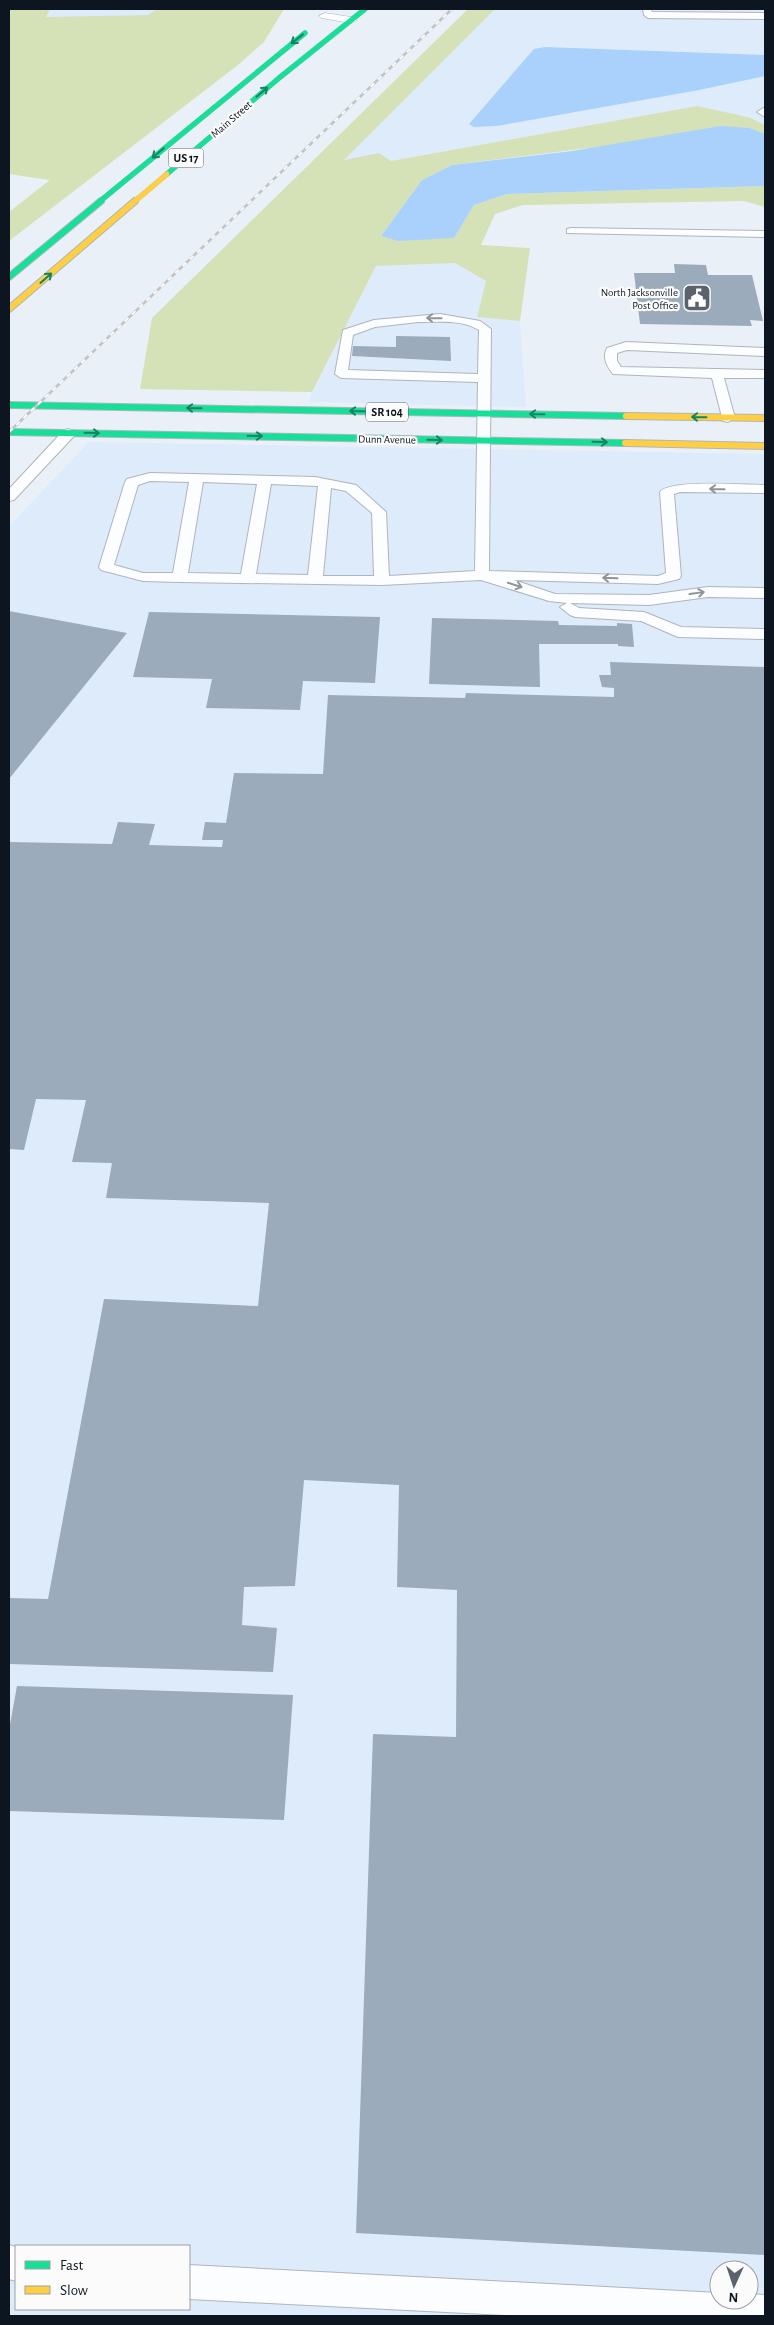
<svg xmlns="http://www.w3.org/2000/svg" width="774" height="2325" font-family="'Alegreya Sans',sans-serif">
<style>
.built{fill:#deebfa;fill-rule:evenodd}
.green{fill:#d5e1b7}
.water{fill:#aad1fc}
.building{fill:#9babbb}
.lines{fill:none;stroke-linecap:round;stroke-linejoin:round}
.lane-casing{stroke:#aeb5bd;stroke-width:2}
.street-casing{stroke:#aeb5bd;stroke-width:1}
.fast-far1-casing{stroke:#aeb5bd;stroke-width:5.5}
.fast-casing{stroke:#aeb5bd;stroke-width:8}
.slow-far1-casing{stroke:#aeb5bd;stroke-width:5.5}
.slow-casing{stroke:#aeb5bd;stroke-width:8}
.lane{fill:#fcfdfe;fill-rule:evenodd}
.street{fill:#fcfdfe;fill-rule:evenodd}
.fast-far1{stroke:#16e098;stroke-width:5}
.fast{stroke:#16e098;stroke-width:6}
.slow-far1{stroke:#ffcf43;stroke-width:5}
.slow{stroke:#ffcf43;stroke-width:6}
.rail-casing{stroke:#c1c3c5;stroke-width:2.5}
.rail{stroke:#fbfbfb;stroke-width:2;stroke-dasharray:5;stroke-linecap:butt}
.oneway{stroke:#128562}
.oneway2{stroke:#90959a}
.labels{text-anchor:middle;stroke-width:4.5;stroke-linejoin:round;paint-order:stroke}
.far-street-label{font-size:11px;fill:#0d1620;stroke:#fbfbfb}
.far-poi-label{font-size:11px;fill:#0d1620;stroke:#fbfbfb;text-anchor:end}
.shield{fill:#fbfbfb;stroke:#545b62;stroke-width:1}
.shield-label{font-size:12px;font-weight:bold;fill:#0d1620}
</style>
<rect width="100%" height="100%" fill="#eaf0f7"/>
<g class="built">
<path d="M 50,9 L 157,9 L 149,15 L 46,17 Z"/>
<path d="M 495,9 L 765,9 L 765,125 L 748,117 L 697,106 L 391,161 L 379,153 L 343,161 Z"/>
<path d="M 455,263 L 486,281 L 477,317 L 520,321 L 526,407 L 309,402 L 312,392 L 376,266 Z"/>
<path d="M 89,442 L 765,454 L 765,2316 L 9,2316 L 9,526 ZM 16,2246 L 189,2246 L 189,2309 L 16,2309 ZM 719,2270 L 749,2270 L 749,2300 L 719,2300 Z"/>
</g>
<g class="green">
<path d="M 10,9 L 50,9 L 46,17 L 148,15 L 157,9 L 284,9 L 264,42 L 238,65 L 9,241 L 9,212 L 50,180 L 9,174 Z"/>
<path d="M 468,9 L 495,9 L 344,160 L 379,153 L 391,161 L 697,106 L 748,117 L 765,125 L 765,134 L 750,128 L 452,165 L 422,180 L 381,236 L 454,238 L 474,205 L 507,194 L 765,186 L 765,207 L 744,201 L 523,205 L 495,214 L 481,245 L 530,248 L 520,321 L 477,317 L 486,281 L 455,263 L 376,266 L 312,392 L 140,389 L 152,318 Z"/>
</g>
<g class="water">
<path d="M 545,47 L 765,55 L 765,76 L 699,90 L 497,126 L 474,127 L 469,124 L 534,49 Z"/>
<path d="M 721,126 L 750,128 L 765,134 L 765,186 L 507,194 L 474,205 L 454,238 L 398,241 L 381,236 L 422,180 L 452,165 L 572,151 Z"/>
</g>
<g class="building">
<path d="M 674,264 L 706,265 L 708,275 L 752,275 L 763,321 L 750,320 L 752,326 L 640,324 L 634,273 L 675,273 Z"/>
<path d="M 396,336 L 450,337 L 451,361 L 352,356 L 353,346 L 396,347 Z"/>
<path d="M 9,611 L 127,633 L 9,779 Z"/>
<path d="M 149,612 L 380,617 L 375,683 L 303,681 L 300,710 L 206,708 L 212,679 L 133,677 Z"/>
<path d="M 432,618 L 558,621 L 559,625 L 617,626 L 617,623 L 632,624 L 634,647 L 618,646 L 618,644 L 539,644 L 540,687 L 429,684 Z"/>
<path d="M 610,662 L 765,667 L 765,2255 L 356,2233 L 373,1734 L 456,1737 L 457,1590 L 397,1587 L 399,1485 L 304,1480 L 295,1586 L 244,1587 L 242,1625 L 277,1628 L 273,1672 L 9,1664 L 9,1598 L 48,1599 L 104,1299 L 258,1306 L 269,1203 L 106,1198 L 112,1163 L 72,1162 L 86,1100 L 36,1099 L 24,1150 L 9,1149 L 9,842 L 112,844 L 118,822 L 155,824 L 149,845 L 222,847 L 223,840 L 202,840 L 205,822 L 226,823 L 234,773 L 323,774 L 328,695 L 465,698 L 466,693 L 614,697 L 614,688 L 602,687 L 599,675 L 611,675 Z"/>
<path d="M 17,1686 L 293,1695 L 284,1820 L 9,1811 L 9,1730 Z"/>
</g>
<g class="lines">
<defs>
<g id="lane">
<path d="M 643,9 L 651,9 L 652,12 L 765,13 L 765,19 L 648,18 L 644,15 Z"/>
<path d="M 765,107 L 765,117 L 757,112 Z"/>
<path d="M 571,228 L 765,231 L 765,237 L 567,233 L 567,229 Z"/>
<path d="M 440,314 L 480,321 L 491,329 L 489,571 L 658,576 L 666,573 L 660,492 C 670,479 746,485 765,485 L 765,493 L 680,492 L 674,494 L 681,576 L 679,579 L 658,584 L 514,580 L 555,594 L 649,595 L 708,587 L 765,588 L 765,598 L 708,597 L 649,605 L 570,603 L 579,608 L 644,612 L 681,627 L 765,629 L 765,639 L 678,637 L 641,621 L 575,617 L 570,615 L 560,607 L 567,603 L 549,601 L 481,580 L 382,585 L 180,582 L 143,581 L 101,570 L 99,567 L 125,482 L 127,479 L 150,473 L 315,477 L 356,485 L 386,512 L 389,576 L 475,571 L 478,382 L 341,378 L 335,374 L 343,330 L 374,320 ZM 418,322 C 438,322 461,319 479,330 L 478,374 L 348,370 L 353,335 L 375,327 ZM 150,481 L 189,482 L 173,573 L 143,573 L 114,565 L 138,485 ZM 203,482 L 257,484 L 241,574 L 188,573 ZM 271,484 L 318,486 L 308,575 L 256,574 ZM 331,488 L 346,491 L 372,513 L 374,576 L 323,576 Z"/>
<path d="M 626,342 L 765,348 L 765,356 L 627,350 L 617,353 L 617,361 L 621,367 L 765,370 L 765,378 L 724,378 L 735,418 L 728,422 L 723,421 L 712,378 L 613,374 C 607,366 602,358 607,348 Z"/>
<path d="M 69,429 L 76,433 L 74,436 L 14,500 L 9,501 L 9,489 L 64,430 Z"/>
<path d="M 9,2245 L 16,2247 L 16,2281 L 9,2279 Z"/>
<path d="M 189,2265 L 719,2293 L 719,2300 L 749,2300 L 749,2294 L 765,2295 L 765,2316 L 523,2316 L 189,2299 Z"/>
</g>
<path id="street" d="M 325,13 L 351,17 L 357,20 L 351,23 L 321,18 L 319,16 Z"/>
<g id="fast-far1">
<path d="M 167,174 L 279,78 L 365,9"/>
<path d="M 99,202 L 305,33"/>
</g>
<g id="fast">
<path d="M 9,277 L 101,201"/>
<path d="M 9,405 L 626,416"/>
<path d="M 9,432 L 625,443"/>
</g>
<path id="slow-far1" d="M 134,202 L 167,174"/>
<g id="slow">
<path d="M 9,309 L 135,201"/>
<path d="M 626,416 L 765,418"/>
<path d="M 625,443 L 765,446"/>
</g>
</defs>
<use href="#lane" class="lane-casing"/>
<use href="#street" class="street-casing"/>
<use href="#fast-far1" class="fast-far1-casing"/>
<use href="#fast" class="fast-casing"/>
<use href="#slow-far1" class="slow-far1-casing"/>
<use href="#slow" class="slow-casing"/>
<use href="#lane" class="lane"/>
<use href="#street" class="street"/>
<use href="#fast-far1" class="fast-far1"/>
<use href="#fast" class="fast"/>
<use href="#slow-far1" class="slow-far1"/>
<use href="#slow" class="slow"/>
<defs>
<path id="rail" d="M 9,432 L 452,9"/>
</defs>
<use href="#rail" class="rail-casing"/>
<use href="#rail" class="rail"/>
</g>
<defs><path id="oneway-shaft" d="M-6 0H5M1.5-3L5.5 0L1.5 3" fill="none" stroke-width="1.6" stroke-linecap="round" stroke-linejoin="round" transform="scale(1.25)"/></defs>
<g class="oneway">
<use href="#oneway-shaft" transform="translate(297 39) rotate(142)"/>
<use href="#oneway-shaft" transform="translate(262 92) rotate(-41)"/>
<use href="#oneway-shaft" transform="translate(158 153) rotate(140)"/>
<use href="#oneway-shaft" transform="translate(46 278) rotate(-41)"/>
<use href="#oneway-shaft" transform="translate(194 408) rotate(-179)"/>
<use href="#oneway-shaft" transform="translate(357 411) rotate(-179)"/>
<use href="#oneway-shaft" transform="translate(537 414) rotate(-179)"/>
<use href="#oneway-shaft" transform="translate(699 417) rotate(-179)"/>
<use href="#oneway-shaft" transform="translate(92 433) rotate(1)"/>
<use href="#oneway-shaft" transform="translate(255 436) rotate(1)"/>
<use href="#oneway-shaft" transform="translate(435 440) rotate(1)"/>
<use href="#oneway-shaft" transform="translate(600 442) rotate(1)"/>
</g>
<g class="oneway2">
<use href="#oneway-shaft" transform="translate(434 318) rotate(-179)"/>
<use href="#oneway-shaft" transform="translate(717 489) rotate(-179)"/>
<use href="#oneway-shaft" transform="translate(610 578) rotate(-178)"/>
<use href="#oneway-shaft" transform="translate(515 585) rotate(18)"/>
<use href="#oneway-shaft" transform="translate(697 593) rotate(-8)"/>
</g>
<defs>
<symbol id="civic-square" viewBox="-11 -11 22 22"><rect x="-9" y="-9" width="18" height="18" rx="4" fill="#5a626b" stroke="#fbfbfb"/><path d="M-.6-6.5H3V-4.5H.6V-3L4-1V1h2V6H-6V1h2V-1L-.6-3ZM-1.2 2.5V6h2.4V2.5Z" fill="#fff"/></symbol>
</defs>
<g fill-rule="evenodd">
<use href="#civic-square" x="681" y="282" width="32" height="32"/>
</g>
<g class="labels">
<g class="far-street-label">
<text transform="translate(231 119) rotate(-41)" y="4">Main Street</text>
<text transform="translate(387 439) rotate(1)" y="4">Dunn Avenue</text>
</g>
<g class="far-poi-label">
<text x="678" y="296">North Jacksonville<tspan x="678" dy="13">Post Office</tspan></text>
</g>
<g class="shield">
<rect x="168.5" y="148.5" width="35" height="19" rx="4"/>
<rect x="366" y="402.5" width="42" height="19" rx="4"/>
</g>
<g class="shield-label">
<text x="186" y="162">US 17</text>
<text x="387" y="416">SR 104</text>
</g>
</g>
<rect width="774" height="2325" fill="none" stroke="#0d1620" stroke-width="20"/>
<rect x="15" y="2245" width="175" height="65" fill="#fbfbfb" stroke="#9c9fa3"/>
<rect x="25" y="2261" width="25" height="8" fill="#16e098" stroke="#9c9fa3"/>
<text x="60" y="2270" font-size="15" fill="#0d1620">Fast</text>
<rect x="25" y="2286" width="25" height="8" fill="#ffcf43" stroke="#9c9fa3"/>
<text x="60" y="2295" font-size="15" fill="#0d1620">Slow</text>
<g transform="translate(734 2285) rotate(183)"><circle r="24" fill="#fbfbfb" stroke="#9c9fa3"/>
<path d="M0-4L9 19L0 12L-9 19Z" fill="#5a626b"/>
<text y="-8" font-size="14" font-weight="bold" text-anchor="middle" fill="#0d1620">N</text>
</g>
</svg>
